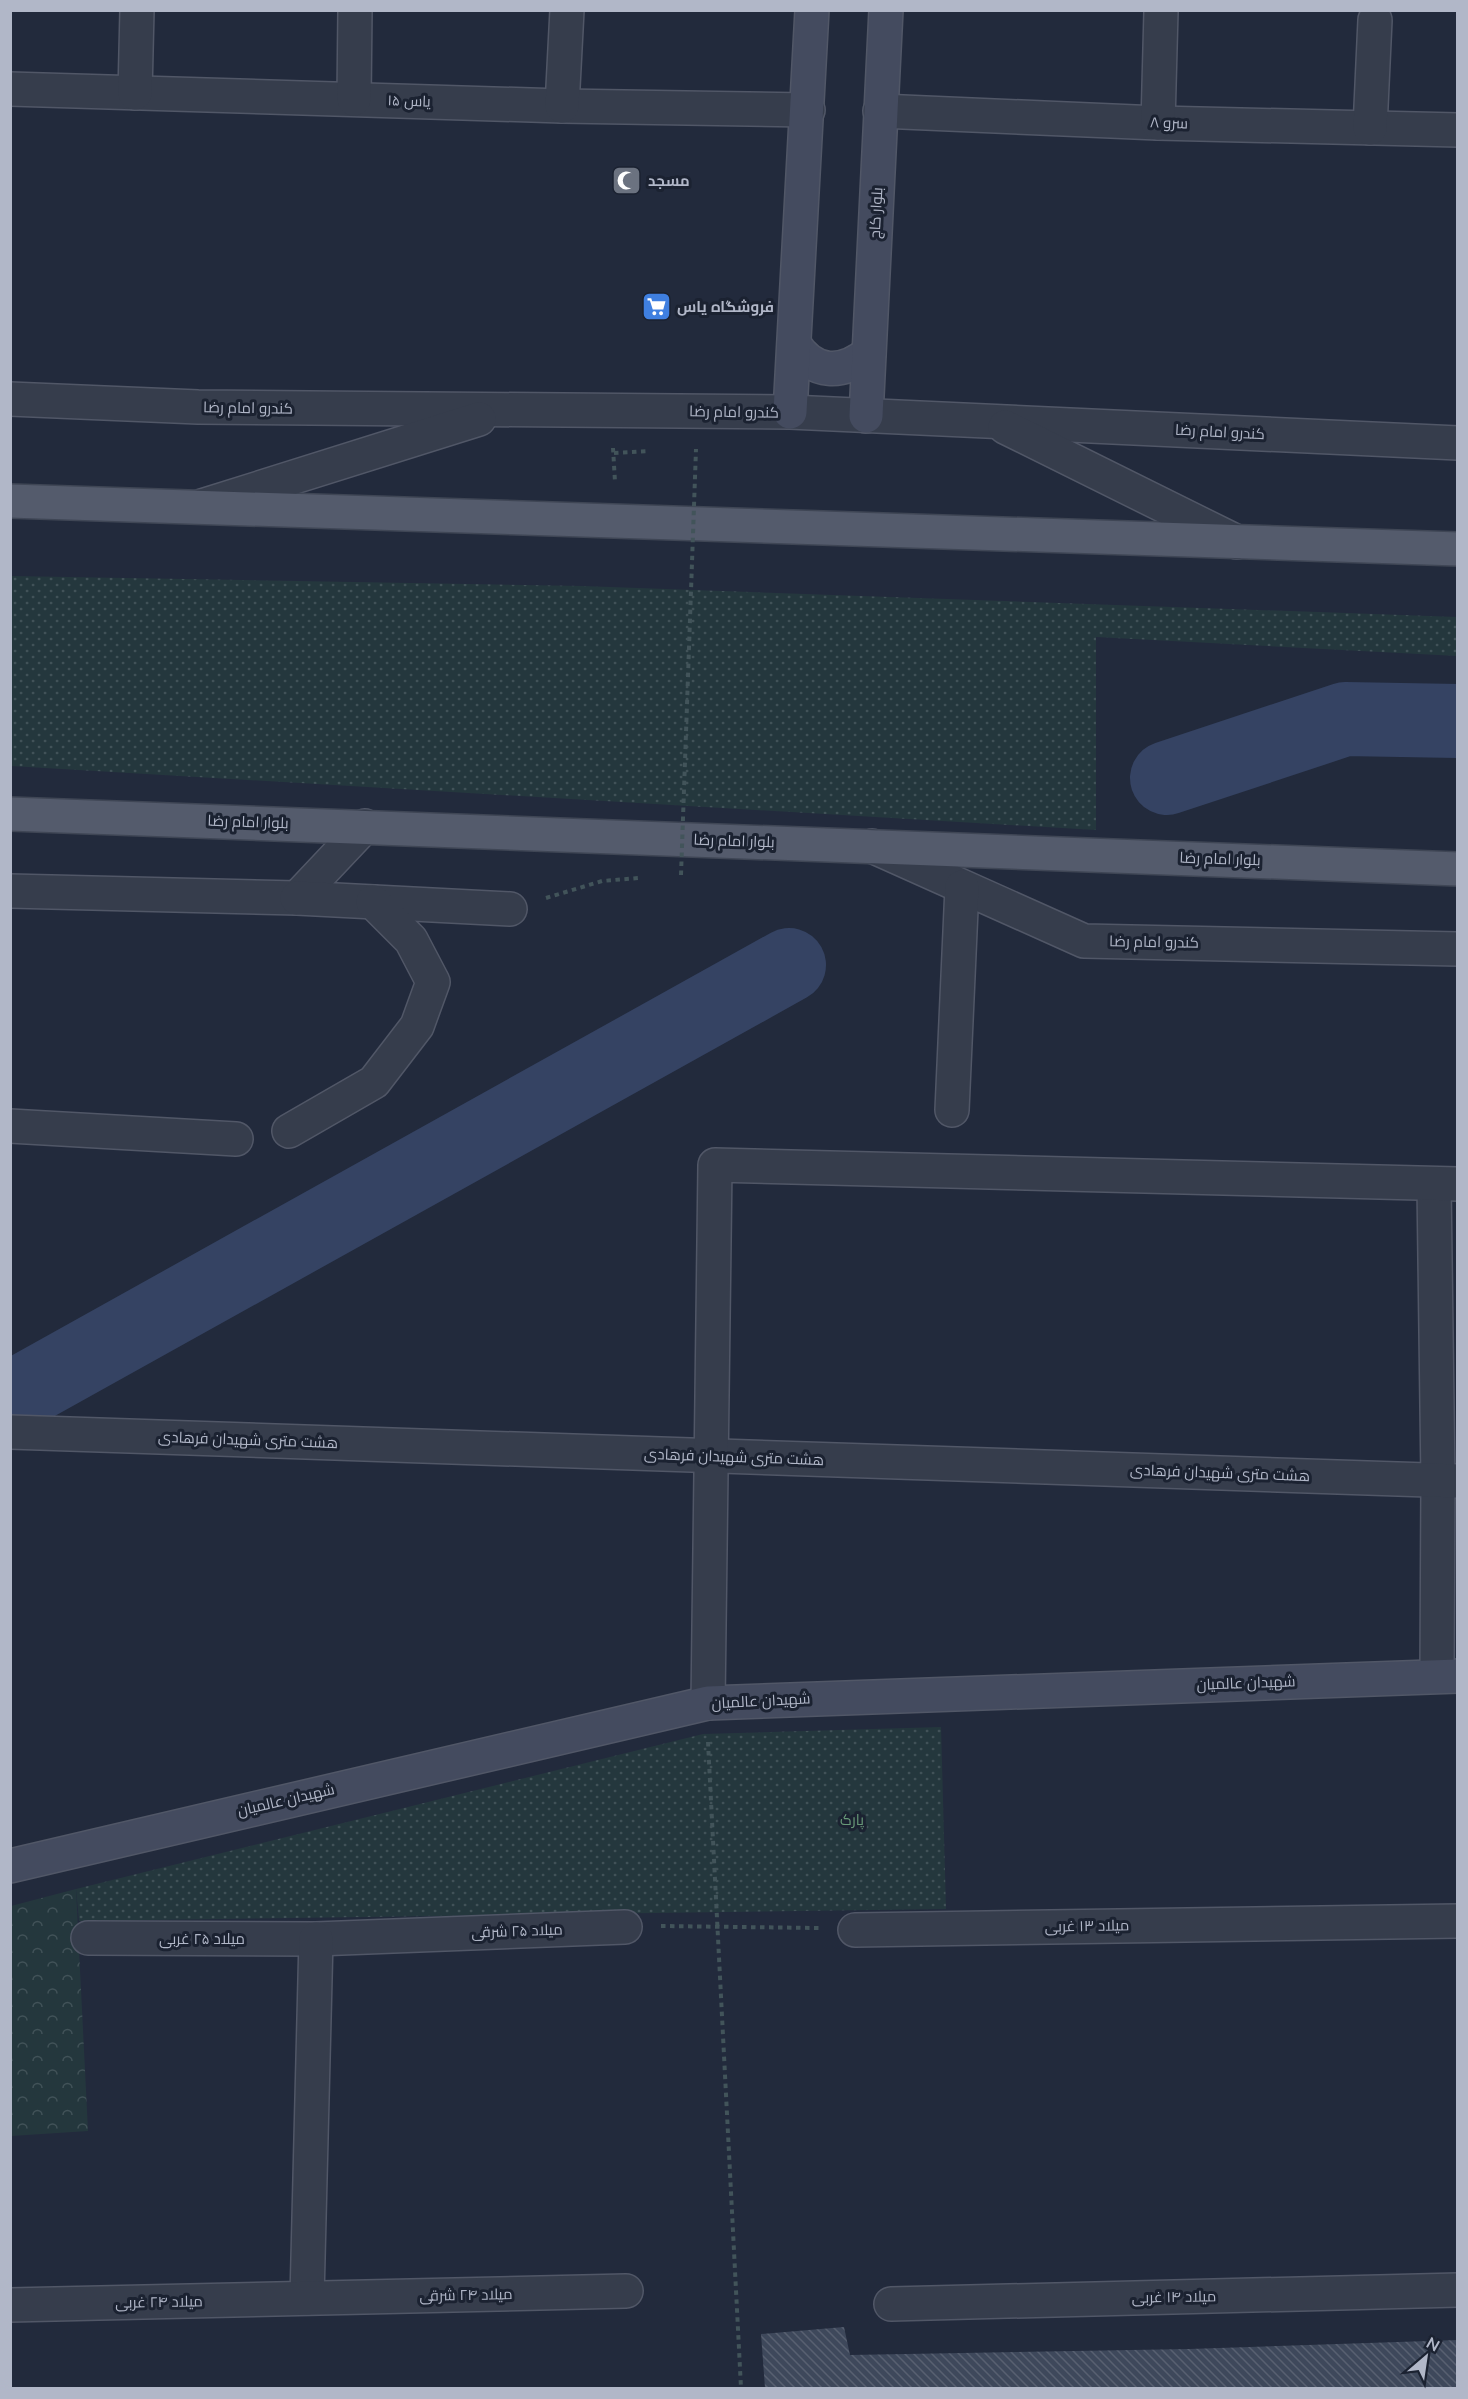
<svg xmlns="http://www.w3.org/2000/svg" width="1468" height="2399" font-family="Mulish,Cairo,sans-serif">
<style>
.forest{fill:url(#forest-crowns)}
.park{fill:url(#park-dots)}
.lines{fill:none;stroke-linecap:round;stroke-linejoin:round}
.river{stroke:#354363;stroke-width:74}
.building{fill:url(#building-back-hatch)}
.street-casing{stroke:#515767;stroke-width:36}
.secondary-casing{stroke:#515767;stroke-width:36}
.primary-casing{stroke:#3f4655;stroke-width:36}
.path{stroke:#42545a;stroke-width:4;stroke-dasharray:4.5 4.5;stroke-linecap:butt}
.street{stroke:#363d4c;stroke-width:33}
.secondary{stroke:#444b5f;stroke-width:33}
.primary{stroke:#545b6c;stroke-width:33}
.path-bridge{stroke:#42545a;stroke-width:4;stroke-dasharray:4.5 4.5;stroke-linecap:butt}
.labels{text-anchor:middle;stroke-width:6;stroke-linejoin:round;paint-order:stroke}
.street-label{font-size:15px;fill:#b1b7c8;stroke:#1b2231}
.poi-label{font-size:15px;font-weight:bold;fill:#b1b7c8;stroke:#1b2231;text-anchor:start}
.park-label{font-size:15px;fill:#689978;stroke:#1b2231}
</style>
<defs>
<pattern id="forest-crowns" width="20" height="18" patternUnits="userSpaceOnUse" patternTransform="scale(1.5)"><rect width="20" height="18" fill="#24373d"/><path d="M2 6a3 3 0 1 1 6 0M12 15a3 3 0 1 1 6 0" fill="none" stroke="#415258"/></pattern>
<pattern id="park-dots" width="8" height="8" patternUnits="userSpaceOnUse" patternTransform="scale(1.5)"><rect width="8" height="8" fill="#24373d"/><path d="M2 2h.1M6 6h.1" fill="none" stroke="#415258" stroke-width="1.8" stroke-linecap="round"/></pattern>
<pattern id="building-back-hatch" width="6" height="6" patternUnits="userSpaceOnUse" patternTransform="scale(1.5)"><rect width="6" height="6" fill="#3e485b"/><path d="M-1 5l2 2M0 0l6 6M5-1l2 2" fill="none" stroke="#586071"/></pattern>
</defs>
<rect width="100%" height="100%" fill="#222a3c"/>
<path class="forest" d="M 76,1889 L 88,2131 L 11,2136 L 11,1906 Z"/>
<g class="park">
<path d="M 11,576 L 582,586 L 1457,617 L 1457,656 L 1096,637 L 1096,830 L 11,766 Z"/>
<path d="M 941,1727 L 946,1909 L 79,1921 L 76,1889 L 703,1734 Z"/>
</g>
<g class="lines">
<g class="river">
<path d="M 1167,778 L 1345,719 L 1458,721"/>
<path d="M 13,1397 L 789,965"/>
</g>
</g>
<path class="building" d="M 844,2327 L 850,2355 L 1189,2349 L 1458,2340 L 1458,2388 L 765,2388 L 761,2334 Z"/>
<g class="lines">
<defs>
<g id="street">
<path d="M 10,89 L 562,106 L 808,110"/>
<path d="M 135,93 L 137,10"/>
<path d="M 354,99 L 355,10"/>
<path d="M 562,106 L 567,10"/>
<path d="M 880,111 L 1158,123 L 1458,130"/>
<path d="M 1158,123 L 1161,11"/>
<path d="M 1370,128 L 1375,20"/>
<path d="M 10,399 L 198,407 L 790,412 L 1458,443"/>
<path d="M 1005,427 L 1237,542"/>
<path d="M 202,506 L 479,419"/>
<path d="M 872,846 L 1084,941 L 1458,949"/>
<path d="M 10,891 L 297,898 L 365,826"/>
<path d="M 297,898 L 510,909"/>
<path d="M 952,1110 L 962,887"/>
<path d="M 10,1126 L 236,1139"/>
<path d="M 289,1131 L 374,1082 L 417,1026 L 433,982 L 411,940 L 373,902"/>
<path d="M 1434,1184 L 1438,1480 L 1437,1676"/>
<path d="M 10,1432 L 1458,1481"/>
<path d="M 708,1703 L 715,1165 L 1458,1184"/>
<path d="M 855,1930 L 1458,1921"/>
<path d="M 88,1938 L 316,1939 L 625,1927"/>
<path d="M 307,2298 L 316,1939"/>
<path d="M 891,2304 L 1458,2290"/>
<path d="M 10,2305 L 626,2291"/>
</g>
<g id="secondary">
<path d="M 794,344 C 814,375 842,375 869,353"/>
<path d="M 790,412 L 812,10"/>
<path d="M 866,416 L 886,10"/>
<path d="M 10,1866 L 708,1703 L 1458,1676"/>
</g>
<g id="primary">
<path d="M 10,501 L 1458,549"/>
<path d="M 10,814 L 1458,869"/>
</g>
</defs>
<use href="#street" class="street-casing"/>
<use href="#secondary" class="secondary-casing"/>
<use href="#primary" class="primary-casing"/>
<g class="path">
<path d="M 613,448 L 615,482"/>
<path d="M 614,453 L 649,451"/>
<path d="M 546,898 L 602,881 L 638,878"/>
<path d="M 708,1742 L 741,2388"/>
<path d="M 661,1926 L 819,1928"/>
</g>
<use href="#street" class="street"/>
<use href="#secondary" class="secondary"/>
<use href="#primary" class="primary"/>
<path class="path-bridge" d="M 681,875 L 696,449"/>
</g>
<defs>
<symbol id="mosque-square" viewBox="-11 -11 22 22"><rect x="-9" y="-9" width="18" height="18" rx="4" fill="#6b7280" stroke="#1b2231"/><path d="M3.5-4.9A6 6 0 1 0 3.5 4.9A5 5 0 1 1 3.5-4.9Z" fill="#fff"/></symbol>
<symbol id="supermarket-square" viewBox="-11 -11 22 22"><rect x="-9" y="-9" width="18" height="18" rx="4" fill="#3f7fe0" stroke="#1b2231"/><path d="M-6-5.5h2.5l.6 2H6L4.5 2H-2.5L-4.4-4H-6ZM-1.5 3.2a1.3 1.3 0 1 0 .1 0ZM3 3.2a1.3 1.3 0 1 0 .1 0Z" fill="#fff"/></symbol>
</defs>
<g fill-rule="evenodd">
<use href="#mosque-square" x="610" y="164" width="33" height="33"/>
<use href="#supermarket-square" x="640" y="290" width="33" height="33"/>
</g>
<g class="labels">
<g class="street-label">
<text transform="translate(409 101) rotate(2)" y="5">یاس ۱۵</text>
<text transform="translate(1169 123) rotate(2)" y="5">سرو ۸</text>
<text transform="translate(876 213) rotate(-87)" y="5">بلوار کاج</text>
<text transform="translate(248 408) rotate(1)" y="5">کندرو امام رضا</text>
<text transform="translate(734 412) rotate(1)" y="5">کندرو امام رضا</text>
<text transform="translate(1220 432) rotate(3)" y="5">کندرو امام رضا</text>
<text transform="translate(248 822) rotate(2)" y="5">بلوار امام رضا</text>
<text transform="translate(734 841) rotate(2)" y="5">بلوار امام رضا</text>
<text transform="translate(1220 859) rotate(2)" y="5">بلوار امام رضا</text>
<text transform="translate(1154 942) rotate(1)" y="5">کندرو امام رضا</text>
<text transform="translate(248 1440) rotate(2)" y="5">هشت متری شهیدان فرهادی</text>
<text transform="translate(734 1457) rotate(2)" y="5">هشت متری شهیدان فرهادی</text>
<text transform="translate(1220 1473) rotate(2)" y="5">هشت متری شهیدان فرهادی</text>
<text transform="translate(1246 1683) rotate(-2)" y="5">شهیدان عالمیان</text>
<text transform="translate(761 1701) rotate(-3)" y="5">شهیدان عالمیان</text>
<text transform="translate(286 1800) rotate(-13)" y="5">شهیدان عالمیان</text>
<text transform="translate(1087 1926) rotate(-1)" y="5">میلاد ۱۳ غربی</text>
<text transform="translate(517 1931) rotate(-2)" y="5">میلاد ۲۵ شرقی</text>
<text x="202" y="1944">میلاد ۲۵ غربی</text>
<text transform="translate(466 2295) rotate(-1)" y="5">میلاد ۲۴ شرقی</text>
<text transform="translate(1174 2297) rotate(-1)" y="5">میلاد ۱۴ غربی</text>
<text transform="translate(159 2302) rotate(-1)" y="5">میلاد ۲۴ غربی</text>
</g>
<g class="poi-label">
<text x="648" y="186">مسجد</text>
<text x="677" y="312">فروشگاه یاس</text>
</g>
<g class="park-label">
<text x="852" y="1825">پارک</text>
</g>
</g>
<rect width="1468" height="2399" fill="none" stroke="#b1b7c8" stroke-width="24"/>
<g transform="translate(1426 2357) rotate(29)" stroke="#1b2231" stroke-width="4.5" paint-order="stroke">
<path d="M0-4.5L10 22L0 15L-10 22Z" fill="#b1b7c8"/>
<text y="-9" font-size="16" font-weight="bold" text-anchor="middle" fill="#b1b7c8">N</text>
</g>
</svg>
